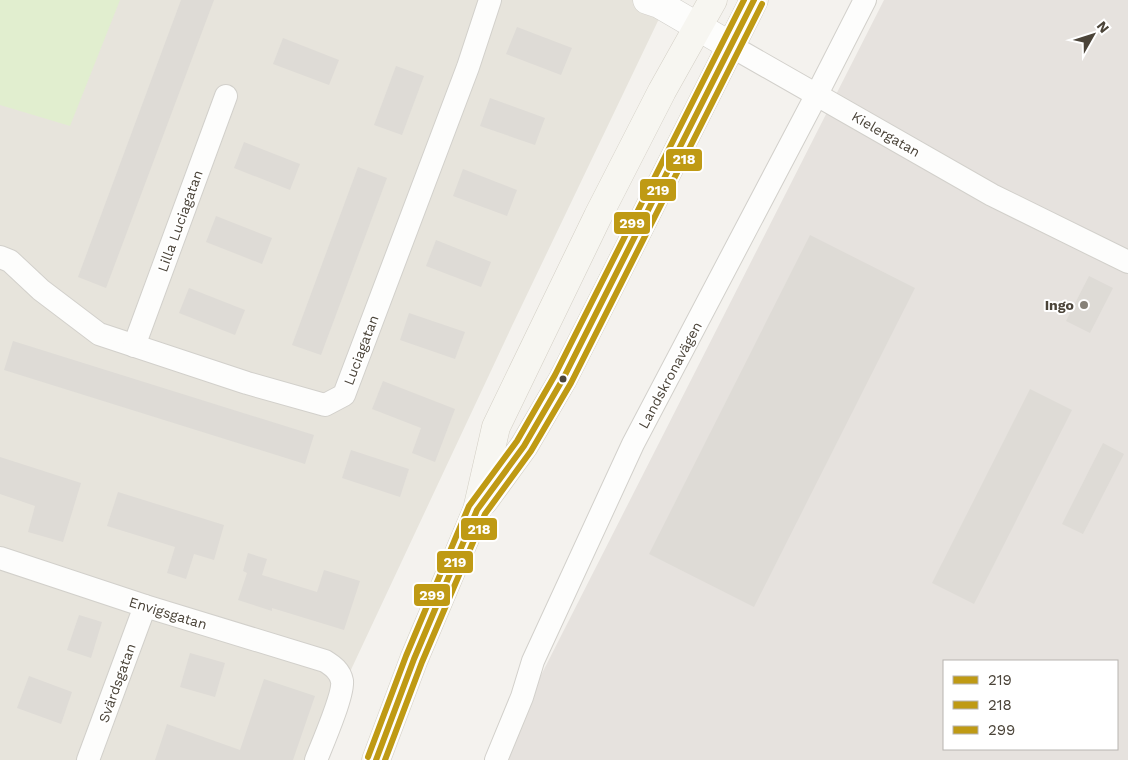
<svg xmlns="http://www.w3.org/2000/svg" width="1128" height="760" font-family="'Work Sans',sans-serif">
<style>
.residential{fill:#e7e4dc}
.industrial{fill:#e6e2de;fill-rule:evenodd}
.green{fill:#e1eecf}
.building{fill:#dedbd6}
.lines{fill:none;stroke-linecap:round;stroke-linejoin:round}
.minor-casing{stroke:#d2d0cb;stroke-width:24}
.tertiary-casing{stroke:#d2d0cb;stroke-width:29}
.secondary-casing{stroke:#d3cfc5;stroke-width:29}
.minor{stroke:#fdfdfc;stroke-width:22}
.tertiary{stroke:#fdfdfc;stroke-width:28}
.secondary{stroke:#f7f6f1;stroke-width:28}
.bus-1-casing{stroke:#fff;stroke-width:10}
.bus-2-casing{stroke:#fff;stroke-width:10}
.bus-3-casing{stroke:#fff;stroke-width:10}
.bus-1{stroke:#bf9a14;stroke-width:6}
.bus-2{stroke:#bf9a14;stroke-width:6}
.bus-3{stroke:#bf9a14;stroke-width:6}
.poi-dot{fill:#868178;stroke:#fff;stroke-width:2}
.bus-dot{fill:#4b4439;stroke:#fff;stroke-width:2}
.labels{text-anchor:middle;stroke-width:4;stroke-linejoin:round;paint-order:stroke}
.street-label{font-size:14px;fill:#4b4439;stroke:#fff}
.poi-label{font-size:14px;font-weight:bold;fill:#4b4439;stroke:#fff;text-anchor:end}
.line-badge{stroke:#fff;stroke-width:2}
.badge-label{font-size:14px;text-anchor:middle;font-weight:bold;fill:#fff}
</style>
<rect width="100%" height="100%" fill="#f4f2ee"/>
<path class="residential" d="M 0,0 L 668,0 L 511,328 L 327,721 L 315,760 L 0,760 Z"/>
<path class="industrial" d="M 884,0 L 1128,0 L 1128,760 L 498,760 ZM 944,661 L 1117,661 L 1117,749 L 944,749 Z"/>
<path class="green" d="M 0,0 L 120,0 L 70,126 L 0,105 Z"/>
<g class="building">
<path d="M 181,0 L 214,0 L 106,288 L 78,277 Z"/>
<path d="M 517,27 L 572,48 L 561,75 L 506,54 Z"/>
<path d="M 283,38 L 339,60 L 329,85 L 273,64 Z"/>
<path d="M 396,66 L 424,76 L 402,135 L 374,125 Z"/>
<path d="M 490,98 L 545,118 L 535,145 L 480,126 Z"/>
<path d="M 244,142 L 300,164 L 290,190 L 234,168 Z"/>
<path d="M 358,167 L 387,178 L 321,355 L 292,345 Z"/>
<path d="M 463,169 L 517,190 L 507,216 L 453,196 Z"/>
<path d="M 216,216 L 272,238 L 262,264 L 206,242 Z"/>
<path d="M 810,235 L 915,288 L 754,607 L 649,554 Z"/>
<path d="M 436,240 L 491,262 L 481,287 L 426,266 Z"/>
<path d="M 1089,276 L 1113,288 L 1090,333 L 1066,321 Z"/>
<path d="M 189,288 L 245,310 L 235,335 L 179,313 Z"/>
<path d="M 409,313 L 465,332 L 455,359 L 400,340 Z"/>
<path d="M 13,341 L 314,435 L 305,464 L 4,370 Z"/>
<path d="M 383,381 L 455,409 L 435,462 L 412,453 L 421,428 L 372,409 Z"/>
<path d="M 1030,389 L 1072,410 L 974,604 L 932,583 Z"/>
<path d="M 1103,443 L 1124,454 L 1083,534 L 1062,524 Z"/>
<path d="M 351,450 L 409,469 L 400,497 L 342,478 Z"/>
<path d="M 0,457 L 81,483 L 63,542 L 28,532 L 35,506 L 0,494 Z"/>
<path d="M 118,492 L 224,525 L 214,560 L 194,554 L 186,579 L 167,573 L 175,547 L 107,526 Z"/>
<path d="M 248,553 L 267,559 L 262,575 L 317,592 L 324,570 L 360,581 L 344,630 L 272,608 L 272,611 L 238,600 L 247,573 L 243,571 Z"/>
<path d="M 79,615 L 102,622 L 91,658 L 67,650 Z"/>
<path d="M 190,653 L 225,663 L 215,697 L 180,687 Z"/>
<path d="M 29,676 L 72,692 L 61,724 L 17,708 Z"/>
<path d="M 264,679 L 315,696 L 293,760 L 155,760 L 167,724 L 240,750 Z"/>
</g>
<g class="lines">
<defs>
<g id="minor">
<path d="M 731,46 L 992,195 L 1128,262"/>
<path d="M 0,257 L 10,261 L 41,290 L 99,334 L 247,383 L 325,405 L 344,395 L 468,67 L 490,0"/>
<path d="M 134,346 L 226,96"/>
<path d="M 0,558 L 145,606 L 325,661 C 333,666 340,671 342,681 C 344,694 322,745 316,760"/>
<path d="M 88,760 L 145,606"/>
<path d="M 496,760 L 522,697 L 533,661 L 633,444 L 817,94 L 865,0"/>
</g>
<path id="tertiary" d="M 647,0 L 659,4 L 731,46"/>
<g id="secondary">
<path d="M 484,501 L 524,446 L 563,379 L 754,0"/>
<path d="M 376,760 L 414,659 L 477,510 L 496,427 L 598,216 L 662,91 L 713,0"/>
</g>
</defs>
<use href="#minor" class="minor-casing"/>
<use href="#tertiary" class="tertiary-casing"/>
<use href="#secondary" class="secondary-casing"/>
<use href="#minor" class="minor"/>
<use href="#tertiary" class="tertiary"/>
<use href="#secondary" class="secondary"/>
<defs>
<path id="bus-1" d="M 376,760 L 414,659 L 477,510 L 524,446 L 563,379 L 754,0"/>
<path id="bus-2" d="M 385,760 L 422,662 L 485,514 L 531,451 L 571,383 L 762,4"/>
<path id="bus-3" d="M 368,757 L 406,656 L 469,506 L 517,441 L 555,375 L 744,0"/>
</defs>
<use href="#bus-1" class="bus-1-casing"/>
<use href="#bus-2" class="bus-2-casing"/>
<use href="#bus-3" class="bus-3-casing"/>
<use href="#bus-1" class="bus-1"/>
<use href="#bus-2" class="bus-2"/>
<use href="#bus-3" class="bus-3"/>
</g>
<circle class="poi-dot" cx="1084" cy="305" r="5"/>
<circle class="bus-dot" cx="563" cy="379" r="4.5"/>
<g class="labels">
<g class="street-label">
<text transform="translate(886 134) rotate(30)" y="5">Kielergatan</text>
<text transform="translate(180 221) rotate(-70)" y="5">Lilla Luciagatan</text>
<text transform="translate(361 350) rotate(-69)" y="5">Luciagatan</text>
<text transform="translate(670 375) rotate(-62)" y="5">Landskronavägen</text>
<text transform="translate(168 613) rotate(17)" y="5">Envigsgatan</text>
<text transform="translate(117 683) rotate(-70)" y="5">Svärdsgatan</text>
</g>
<g class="poi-label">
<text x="1074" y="310">Ingo</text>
</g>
</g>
<g class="line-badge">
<rect x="665" y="148" width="38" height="24" rx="5" fill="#bf9a14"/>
<rect x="639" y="178" width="38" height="24" rx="5" fill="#bf9a14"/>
<rect x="613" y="211" width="38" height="24" rx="5" fill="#bf9a14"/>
<rect x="460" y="517" width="38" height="24" rx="5" fill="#bf9a14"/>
<rect x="436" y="550" width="38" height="24" rx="5" fill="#bf9a14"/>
<rect x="413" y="583" width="38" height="24" rx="5" fill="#bf9a14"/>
</g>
<g class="badge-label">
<text x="684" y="164">218</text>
<text x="658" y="195">219</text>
<text x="632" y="228">299</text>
<text x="479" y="534">218</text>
<text x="455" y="567">219</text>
<text x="432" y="600">299</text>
</g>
<rect x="943" y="660" width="175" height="90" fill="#ffffff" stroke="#b7b4b0"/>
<rect x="953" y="676" width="25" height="8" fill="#bf9a14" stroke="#b7b4b0"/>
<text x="988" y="685" font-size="15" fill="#4b4439">219</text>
<rect x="953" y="701" width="25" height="8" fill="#bf9a14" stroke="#b7b4b0"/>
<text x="988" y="710" font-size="15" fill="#4b4439">218</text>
<rect x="953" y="726" width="25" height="8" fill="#bf9a14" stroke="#b7b4b0"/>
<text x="988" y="735" font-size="15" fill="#4b4439">299</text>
<g transform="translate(1093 35) rotate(51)" stroke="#ffffff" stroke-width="4" paint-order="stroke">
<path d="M0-4L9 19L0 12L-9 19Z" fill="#4b4439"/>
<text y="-8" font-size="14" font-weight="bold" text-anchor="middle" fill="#4b4439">N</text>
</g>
</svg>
